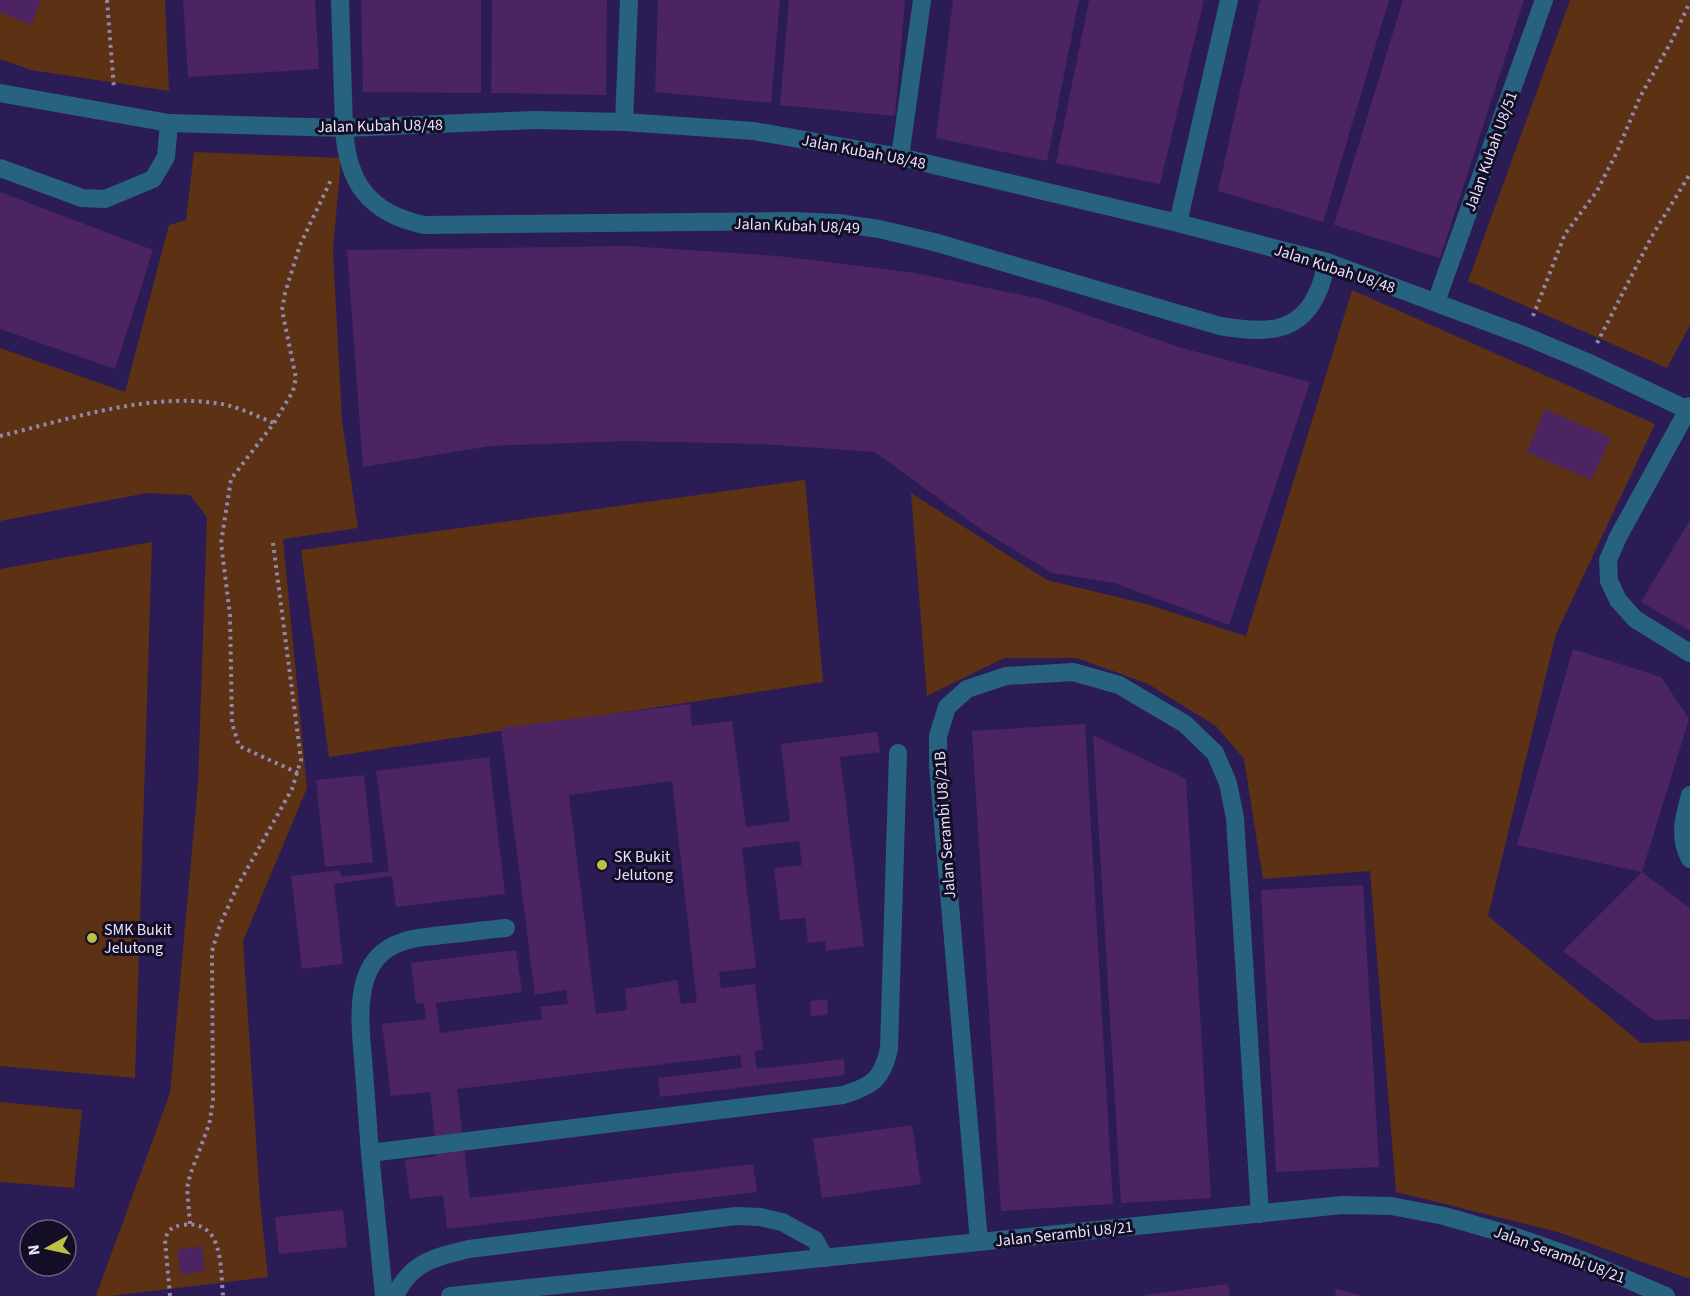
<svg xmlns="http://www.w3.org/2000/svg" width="1690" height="1296" font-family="'Source Sans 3',sans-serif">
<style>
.green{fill:#5d3113}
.building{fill:#4b2461;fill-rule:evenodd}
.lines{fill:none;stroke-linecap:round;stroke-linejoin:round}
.path{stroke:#9088ae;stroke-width:4;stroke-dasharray:3 4.5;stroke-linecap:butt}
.minor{stroke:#27637f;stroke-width:18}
.poi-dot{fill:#bbc045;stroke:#130d26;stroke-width:2}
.labels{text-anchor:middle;stroke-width:6;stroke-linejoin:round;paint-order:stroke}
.street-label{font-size:16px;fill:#e6e4fa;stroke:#130d26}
.poi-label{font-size:16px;fill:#e6e4fa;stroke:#130d26;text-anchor:start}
</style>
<rect width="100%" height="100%" fill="#2c1c55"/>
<g class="green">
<path d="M 0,0 L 165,0 L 169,91 L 31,70 L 0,59 Z"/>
<path d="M 1570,0 L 1690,0 L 1690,325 L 1667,368 L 1468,281 Z"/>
<path d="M 194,152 L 341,158 L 333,250 L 342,421 L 358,528 L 283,539 L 307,788 L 243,941 L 260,1201 L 268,1277 L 111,1296 L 96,1296 L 170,1093 L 198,784 L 207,517 L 190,495 L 147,493 L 0,521 L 0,348 L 125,392 L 169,225 L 186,220 Z"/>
<path d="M 1352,290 L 1655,424 L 1556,634 L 1488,916 L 1641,1043 L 1690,1041 L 1690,1279 L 1558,1232 L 1396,1192 L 1370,871 L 1263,879 L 1244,759 L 1216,726 L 1148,684 L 1077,658 L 1004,658 L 927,696 L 911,493 L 1047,580 L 1146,604 L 1246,636 Z"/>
<path d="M 805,480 L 823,682 L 329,757 L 301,550 Z"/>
<path d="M 152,542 L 135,1078 L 0,1066 L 0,569 Z"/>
<path d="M 0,1102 L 82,1110 L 74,1188 L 0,1182 Z"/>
</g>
<g class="building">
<path d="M 0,0 L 41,0 L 31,25 L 0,12 Z"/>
<path d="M 183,0 L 315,0 L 319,69 L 188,77 Z"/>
<path d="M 361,0 L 481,0 L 481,93 L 363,92 Z"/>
<path d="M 492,0 L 607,0 L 606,95 L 491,93 Z"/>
<path d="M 658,0 L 780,0 L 771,103 L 655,92 Z"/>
<path d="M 789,0 L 905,0 L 895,116 L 780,105 Z"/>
<path d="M 953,0 L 1079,0 L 1047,161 L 936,138 Z"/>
<path d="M 1089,0 L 1204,0 L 1160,184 L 1056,163 Z"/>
<path d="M 1260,0 L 1389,0 L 1323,222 L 1218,191 Z"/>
<path d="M 1403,0 L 1524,0 L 1440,258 L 1334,225 Z"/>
<path d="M 0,192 L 153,250 L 115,369 L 0,329 Z"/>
<path d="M 628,246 L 778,256 L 915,273 L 1041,299 L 1182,348 L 1310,382 L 1229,625 L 1114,583 L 1052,573 L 982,530 L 875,452 L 761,444 L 627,441 L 490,446 L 363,467 L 347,250 Z"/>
<path d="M 1545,409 L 1611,438 L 1591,480 L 1527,452 Z"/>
<path d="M 1690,520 L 1690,631 L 1641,602 Z"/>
<path d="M 1573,649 L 1661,677 L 1689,719 L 1642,872 L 1517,845 Z"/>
<path d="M 690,704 L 692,726 L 732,721 L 746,827 L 790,821 L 781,744 L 877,732 L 880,752 L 840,757 L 864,946 L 826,951 L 825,941 L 808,943 L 805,918 L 780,920 L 774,868 L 802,865 L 799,841 L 742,848 L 756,968 L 719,972 L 721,988 L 755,984 L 763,1050 L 754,1051 L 757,1069 L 844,1059 L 845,1075 L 660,1097 L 658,1078 L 742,1068 L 740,1055 L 457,1089 L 470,1198 L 753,1164 L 757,1192 L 447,1229 L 443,1195 L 410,1199 L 405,1160 L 437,1156 L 430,1092 L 391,1096 L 382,1024 L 426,1019 L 424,1003 L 416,1004 L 411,963 L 516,950 L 522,992 L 436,1003 L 440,1033 L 542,1019 L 540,1007 L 568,1004 L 566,990 L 535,995 L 501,728 ZM 672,781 L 697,1002 L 681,1004 L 677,980 L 625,989 L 627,1010 L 596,1014 L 569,795 Z"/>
<path d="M 1085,724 L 1113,1204 L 1001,1211 L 972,731 Z"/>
<path d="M 1093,735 L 1186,779 L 1211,1198 L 1121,1203 Z"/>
<path d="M 489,757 L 505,894 L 396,907 L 392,876 L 334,884 L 343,964 L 302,969 L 291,876 L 340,870 L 341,877 L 389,871 L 376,771 Z"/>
<path d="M 364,775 L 373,862 L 325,867 L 316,780 Z"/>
<path d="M 1642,872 L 1690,908 L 1690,1019 L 1654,1020 L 1563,951 Z"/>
<path d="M 1363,885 L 1379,1167 L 1276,1172 L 1261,890 Z"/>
<path d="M 827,999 L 828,1015 L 811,1016 L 810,1001 Z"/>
<path d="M 912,1125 L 921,1184 L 822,1198 L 813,1139 Z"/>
<path d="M 343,1210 L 347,1247 L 279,1254 L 275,1217 Z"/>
<path d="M 202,1246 L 205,1271 L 181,1275 L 177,1250 Z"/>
<path d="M 1228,1284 L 1230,1296 L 1145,1296 L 1144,1295 Z"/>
<path d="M 1336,1289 L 1360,1295 L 1360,1296 L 1335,1296 Z"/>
</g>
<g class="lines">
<g class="path">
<path d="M 107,0 L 114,89"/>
<path d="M 1533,316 L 1565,234 L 1597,191 L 1617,152 L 1640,97 L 1671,42 L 1690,2"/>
<path d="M 1597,343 L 1652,236 L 1690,174"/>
<path d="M 0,436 C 71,419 154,390 227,405 C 243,409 259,417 274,423"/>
<path d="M 298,773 L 239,746 L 232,723 L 230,615 L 221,543 L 231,479 L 274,423 L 293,391 L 296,378 L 282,310 L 285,293 L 300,245 L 331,180"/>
<path d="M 190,1224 L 187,1188 L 190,1175 L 209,1125 L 213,1101 L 212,951 L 220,925 L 237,887 L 292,789 L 301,760 L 273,543"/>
<path d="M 170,1296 L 165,1240 C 168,1230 171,1227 182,1225 C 224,1219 220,1266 223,1296"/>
</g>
<g class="minor">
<path d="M 340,0 L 344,128 C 347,183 369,213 424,225 L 793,221 L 838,223 L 879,229 L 934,242 L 1220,326 C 1262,333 1301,336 1319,289 C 1323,281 1324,271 1327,262"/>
<path d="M 0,93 L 169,123 L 344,128 L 535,120 L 624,122 L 754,131 L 900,157 L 1178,223 L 1327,262 L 1525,336 L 1587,362 L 1690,411"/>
<path d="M 624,122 L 629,0"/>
<path d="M 900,157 L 922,0"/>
<path d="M 0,168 L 82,198 L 105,199 L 153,179 L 166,157 L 169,123"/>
<path d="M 1178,223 L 1229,0"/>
<path d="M 1436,302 L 1544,0"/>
<path d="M 1690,406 L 1618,537 L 1608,560 L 1609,581 L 1618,600 L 1635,619 L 1690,653"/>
<path d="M 1690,795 C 1684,817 1678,838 1690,859"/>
<path d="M 506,928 C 485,930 463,933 442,935 C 429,937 414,937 402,942 C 348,959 361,1028 364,1071 C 366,1098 368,1125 370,1153 L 843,1095 C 872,1086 882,1080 889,1049 L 898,753"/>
<path d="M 370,1153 L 384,1296"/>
<path d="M 979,1242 L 938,765 L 938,736 L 947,707 L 967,689 L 1006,676 L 1073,672 L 1119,685 L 1185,724 L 1215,753 L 1228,783 L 1235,818 L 1260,1214"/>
<path d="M 395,1296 C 411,1262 435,1257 469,1249 L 736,1216 L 760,1217 L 782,1222 L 815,1240 L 825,1258"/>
<path d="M 450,1296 L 1342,1205 L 1391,1206 L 1444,1216 L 1507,1234 L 1582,1260 L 1666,1296"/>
</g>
</g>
<g class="poi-dot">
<circle cx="602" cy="865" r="6"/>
<circle cx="92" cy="938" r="6"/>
</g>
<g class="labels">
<g class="street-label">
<text transform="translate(380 125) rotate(-1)" y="6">Jalan Kubah U8/48</text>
<text transform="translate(864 151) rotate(11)" y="6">Jalan Kubah U8/48</text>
<text transform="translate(1490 151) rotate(-70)" y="6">Jalan Kubah U8/51</text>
<text transform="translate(797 225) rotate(2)" y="6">Jalan Kubah U8/49</text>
<text transform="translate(1335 268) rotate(18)" y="6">Jalan Kubah U8/48</text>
<text transform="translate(944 825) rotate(-94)" y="6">Jalan Serambi U8/21B</text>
<text transform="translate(1064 1233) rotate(-6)" y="6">Jalan Serambi U8/21</text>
<text transform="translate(1560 1254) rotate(20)" y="6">Jalan Serambi U8/21</text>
</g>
<g class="poi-label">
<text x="614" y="862">SK Bukit<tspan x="614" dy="18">Jelutong</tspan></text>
<text x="104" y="935">SMK Bukit<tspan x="104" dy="18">Jelutong</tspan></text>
</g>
</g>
<g transform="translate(48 1248) rotate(262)"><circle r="28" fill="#130d26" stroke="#67637b" stroke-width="1.5"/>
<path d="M0-4.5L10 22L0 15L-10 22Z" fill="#bbc045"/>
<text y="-9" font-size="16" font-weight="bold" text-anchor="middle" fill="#e6e4fa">N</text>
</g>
</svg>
